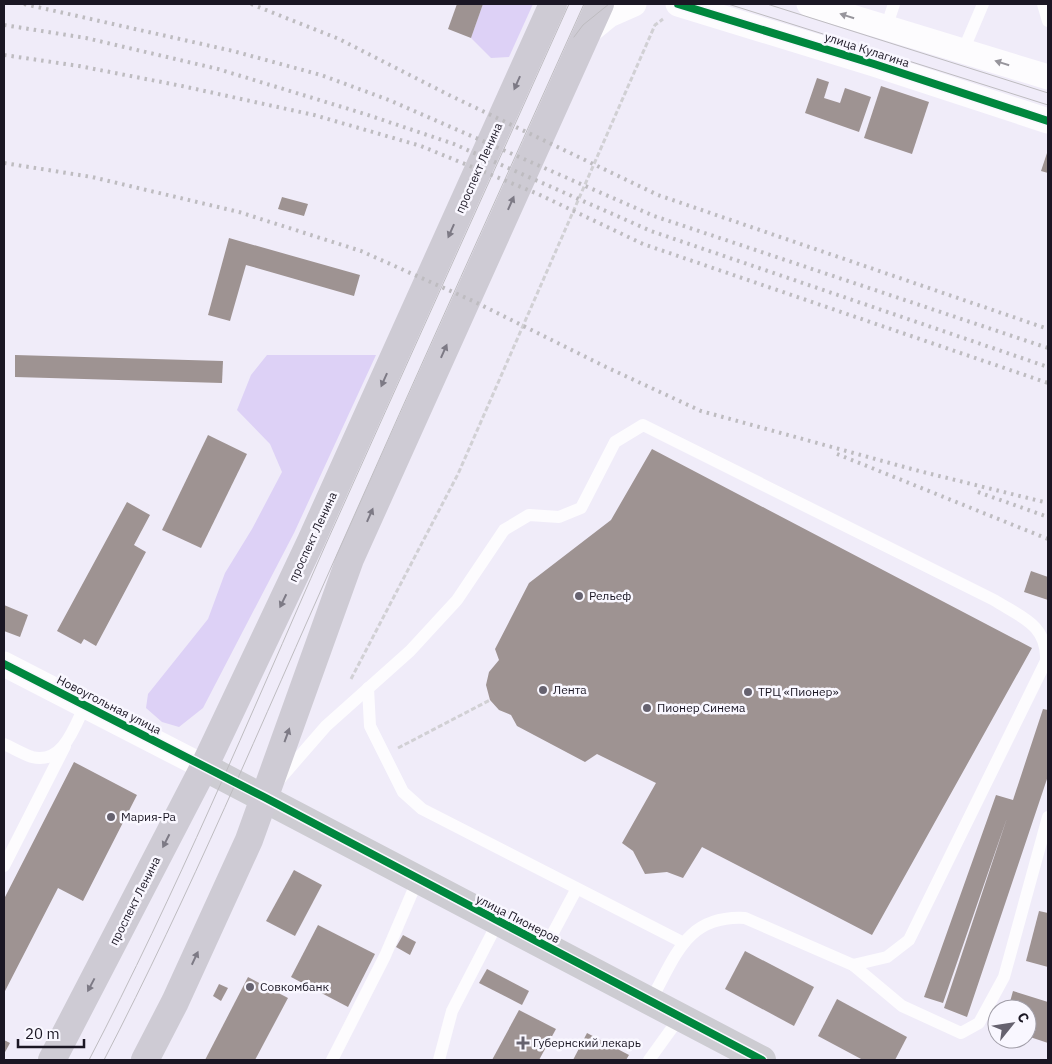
<svg xmlns="http://www.w3.org/2000/svg" width="1052" height="1064" font-family="'IBM Plex Sans',sans-serif">
<style>
.green{fill:#ddd1f6}
.building{fill:#9e9392}
.lines{fill:none;stroke-linecap:round;stroke-linejoin:round}
.path{stroke:#d1d0d4;stroke-width:3;stroke-dasharray:5 2.5;stroke-linecap:butt}
.lane{stroke:#fdfcfe;stroke-width:12}
.street{stroke:#fdfcfe;stroke-width:25}
.secondary{stroke:#cdccd2;stroke-width:28}
.primary{stroke:#cecbd4;stroke-width:28}
.tram{stroke:#bebcc0;stroke-width:1}
.rail{stroke:#bebcc0;stroke-width:4;stroke-dasharray:2.5 5;stroke-linecap:butt}
.cycleway-casing{stroke:#f9f7ff;stroke-width:11}
.cycleway{stroke:#00873e;stroke-width:8}
.oneway{fill:#97959c}
.oneway2{fill:#7d7a85}
.poi-dot{fill:#66626f;stroke:#f9f7ff;stroke-width:2}
.labels{text-anchor:middle;stroke-width:5;stroke-linejoin:round;paint-order:stroke}
.street-label{font-size:12px;fill:#1b1724;stroke:#f9f7ff}
.poi-label{font-size:12px;fill:#1b1724;stroke:#f9f7ff;text-anchor:start}
</style>
<rect width="100%" height="100%" fill="#f0ecf9"/>
<g class="green">
<path d="M 483,4 L 533,4 L 509,57 L 491,58 L 471,38 Z"/>
<path d="M 267,355 L 376,355 L 294,533 L 203,708 L 179,727 L 162,722 L 146,708 L 148,694 L 208,619 L 225,573 L 252,529 L 282,472 L 270,444 L 237,410 L 251,375 Z"/>
</g>
<g class="building">
<path d="M 457,4 L 483,4 L 471,38 L 448,29 Z"/>
<path d="M 817,78 L 829,82 L 824,98 L 840,103 L 845,88 L 871,97 L 859,132 L 805,113 Z"/>
<path d="M 881,86 L 929,102 L 912,154 L 864,138 Z"/>
<path d="M 1048,150 L 1048,173 L 1041,171 Z"/>
<path d="M 282,197 L 308,204 L 304,216 L 278,209 Z"/>
<path d="M 229,238 L 360,275 L 354,296 L 246,265 L 230,321 L 208,315 Z"/>
<path d="M 15,355 L 223,361 L 222,383 L 15,377 Z"/>
<path d="M 208,435 L 247,454 L 201,548 L 162,530 Z"/>
<path d="M 652,449 L 1032,648 L 872,935 L 702,847 L 683,878 L 667,872 L 645,874 L 633,851 L 622,843 L 656,783 L 597,754 L 585,762 L 517,726 L 511,715 L 499,710 L 490,700 L 486,685 L 489,672 L 499,660 L 495,649 L 529,583 L 611,520 Z"/>
<path d="M 127,502 L 150,515 L 134,545 L 146,552 L 96,646 L 84,639 L 81,644 L 57,631 Z"/>
<path d="M 1031,571 L 1048,577 L 1048,600 L 1024,592 Z"/>
<path d="M 4,605 L 28,615 L 20,637 L 4,631 Z"/>
<path d="M 1043,709 L 1048,710 L 1048,776 L 967,1017 L 944,1008 L 1007,818 L 943,1003 L 924,997 L 996,795 L 1013,800 Z"/>
<path d="M 74,762 L 137,795 L 83,901 L 58,888 L 4,993 L 4,899 Z"/>
<path d="M 294,870 L 322,885 L 295,936 L 266,921 Z"/>
<path d="M 1039,911 L 1048,913 L 1048,967 L 1026,961 Z"/>
<path d="M 318,925 L 375,954 L 348,1007 L 291,977 Z"/>
<path d="M 403,935 L 416,942 L 410,955 L 396,947 Z"/>
<path d="M 745,951 L 814,987 L 794,1026 L 725,989 Z"/>
<path d="M 487,969 L 529,991 L 522,1005 L 479,983 Z"/>
<path d="M 248,977 L 288,998 L 255,1060 L 205,1060 Z"/>
<path d="M 219,984 L 228,988 L 221,1001 L 213,996 Z"/>
<path d="M 1013,991 L 1048,1002 L 1048,1043 L 1027,1036 L 1027,1009 L 1008,1009 Z"/>
<path d="M 837,999 L 907,1037 L 895,1060 L 863,1060 L 818,1036 Z"/>
<path d="M 519,1010 L 556,1029 L 539,1060 L 492,1060 Z"/>
<path d="M 587,1033 L 629,1055 L 626,1060 L 573,1060 Z"/>
<path d="M 4,1040 L 10,1043 L 4,1054 Z"/>
</g>
<g class="lines">
<g class="path">
<path d="M 351,679 L 458,474 L 655,25 L 663,19"/>
<path d="M 398,748 L 490,700"/>
</g>
<g class="lane">
<path d="M 1043,4 L 1048,21"/>
<path d="M 886,28 L 894,4"/>
<path d="M 963,51 L 983,4"/>
<path d="M 368,688 L 370,726 L 403,792 L 422,809 L 684,943"/>
<path d="M 4,744 C 13,748 23,754 32,757 C 63,765 75,726 85,705"/>
<path d="M 279,780 L 326,726 L 410,651 L 457,600 L 504,530 L 529,515 L 559,517 L 581,508 L 615,442 L 643,425 L 994,600 C 1021,617 1048,625 1046,661 L 909,940 L 887,957 L 853,965 L 745,918 C 686,915 676,956 651,1000"/>
<path d="M 4,866 L 65,746"/>
<path d="M 546,946 L 576,890"/>
<path d="M 853,965 L 902,1006 L 961,1033 L 979,1023 L 1004,977 L 1048,817"/>
<path d="M 332,1060 L 385,956 L 418,879"/>
<path d="M 439,1060 L 452,1011 L 498,922"/>
<path d="M 649,1060 L 680,1017"/>
</g>
<g class="street">
<path d="M 678,4 L 874,64 L 1048,121"/>
<path d="M 809,4 L 1048,77"/>
<path d="M 587,33 L 609,15 L 634,4"/>
<path d="M 4,664 L 204,767"/>
</g>
<path class="secondary" d="M 204,767 L 762,1060"/>
<g class="primary">
<path d="M 52,1060 L 204,767 L 311,541 L 553,4"/>
<path d="M 145,1060 L 175,1002 L 249,840 L 350,559 L 600,4"/>
</g>
<g class="tram">
<path d="M 728,4 L 1048,105"/>
<path d="M 767,4 L 1048,93"/>
<path d="M 574,37 L 583,25 L 609,4"/>
<path d="M 89,1060 C 176,893 249,719 325,546 C 406,365 488,185 569,4"/>
<path d="M 104,1060 C 190,894 262,722 338,552 C 419,369 502,186 584,4"/>
</g>
<g class="rail">
<path d="M 24,4 L 233,51 L 321,75 L 389,100 L 654,216 L 1048,348"/>
<path d="M 251,4 L 339,39 L 449,95 L 658,195 L 1048,329"/>
<path d="M 4,25 L 86,38 L 218,69 L 365,114 L 454,144 L 651,231 L 1048,367"/>
<path d="M 4,55 L 79,66 L 182,86 L 314,115 L 421,146 L 538,194 L 643,244 L 1048,383"/>
<path d="M 4,163 L 92,177 L 239,212 L 361,251 L 473,301 L 606,367 L 701,411 L 919,471 L 1048,503"/>
<path d="M 837,454 L 1048,539"/>
<path d="M 978,492 L 1048,517"/>
</g>
<defs>
<g id="cycleway">
<path d="M 678,4 L 874,64 L 1048,121"/>
<path d="M 4,664 L 264,797 L 762,1060"/>
</g>
</defs>
<use href="#cycleway" class="cycleway-casing"/>
<use href="#cycleway" class="cycleway"/>
</g>
<defs><path id="oneway-solid" d="M-6-.8H1V-3.2L6.5 0L1 3.2V.8H-6Z" transform="scale(1.25)"/></defs>
<g class="oneway">
<use href="#oneway-solid" transform="translate(847 16) rotate(-162)"/>
<use href="#oneway-solid" transform="translate(1002 63) rotate(-163)"/>
</g>
<g class="oneway2">
<use href="#oneway-solid" transform="translate(517 83) rotate(114)"/>
<use href="#oneway-solid" transform="translate(511 203) rotate(-66)"/>
<use href="#oneway-solid" transform="translate(451 231) rotate(114)"/>
<use href="#oneway-solid" transform="translate(444 351) rotate(-66)"/>
<use href="#oneway-solid" transform="translate(384 380) rotate(114)"/>
<use href="#oneway-solid" transform="translate(370 515) rotate(-66)"/>
<use href="#oneway-solid" transform="translate(283 601) rotate(116)"/>
<use href="#oneway-solid" transform="translate(287 735) rotate(-70)"/>
<use href="#oneway-solid" transform="translate(166 841) rotate(117)"/>
<use href="#oneway-solid" transform="translate(195 958) rotate(-65)"/>
<use href="#oneway-solid" transform="translate(91 985) rotate(118)"/>
</g>
<g class="poi-dot">
<circle cx="579" cy="596" r="5"/>
<circle cx="543" cy="690" r="5"/>
<circle cx="748" cy="692" r="5"/>
<circle cx="647" cy="708" r="5"/>
<circle cx="111" cy="817" r="5"/>
<circle cx="250" cy="987" r="5"/>
<path d="M520.5 1035.5h5v5h5v5h-5v5h-5v-5h-5v-5h5z"/>
</g>
<g class="labels">
<g class="street-label">
<text transform="translate(867 50) rotate(18)" y="4">улица Кулагина</text>
<text transform="translate(479 168) rotate(-66)" y="4">проспект Ленина</text>
<text transform="translate(313 537) rotate(-65)" y="4">проспект Ленина</text>
<text transform="translate(109 705) rotate(27)" y="4">Новоугольная улица</text>
<text transform="translate(135 901) rotate(-63)" y="4">проспект Ленина</text>
<text transform="translate(518 919) rotate(27)" y="4">улица Пионеров</text>
</g>
<g class="poi-label">
<text x="589" y="600">Рельеф</text>
<text x="553" y="694">Лента</text>
<text x="758" y="696">ТРЦ «Пионер»</text>
<text x="657" y="712">Пионер Синема</text>
<text x="121" y="821">Мария-Ра</text>
<text x="260" y="991">Совкомбанк</text>
<text x="533" y="1047">Губернский лекарь</text>
</g>
</g>
<rect width="1052" height="1064" fill="none" stroke="#1b1724" stroke-width="10"/>
<g transform="translate(1012 1024) rotate(60)"><circle r="24" fill="#f9f7ff" stroke="#a09da7"/>
<path d="M0-4L9 19L0 12L-9 19Z" fill="#66626f"/>
<text y="-8" font-size="14" font-weight="bold" text-anchor="middle" fill="#1b1724">С</text>
</g>
<path d="M18 1039v8h66v-8" fill="none" stroke="#1b1724" stroke-width="2.5"/>
<text x="25" y="1039" font-size="15" fill="#1b1724" stroke="#f9f7ff" stroke-width="4" paint-order="stroke">20 m</text>
</svg>
